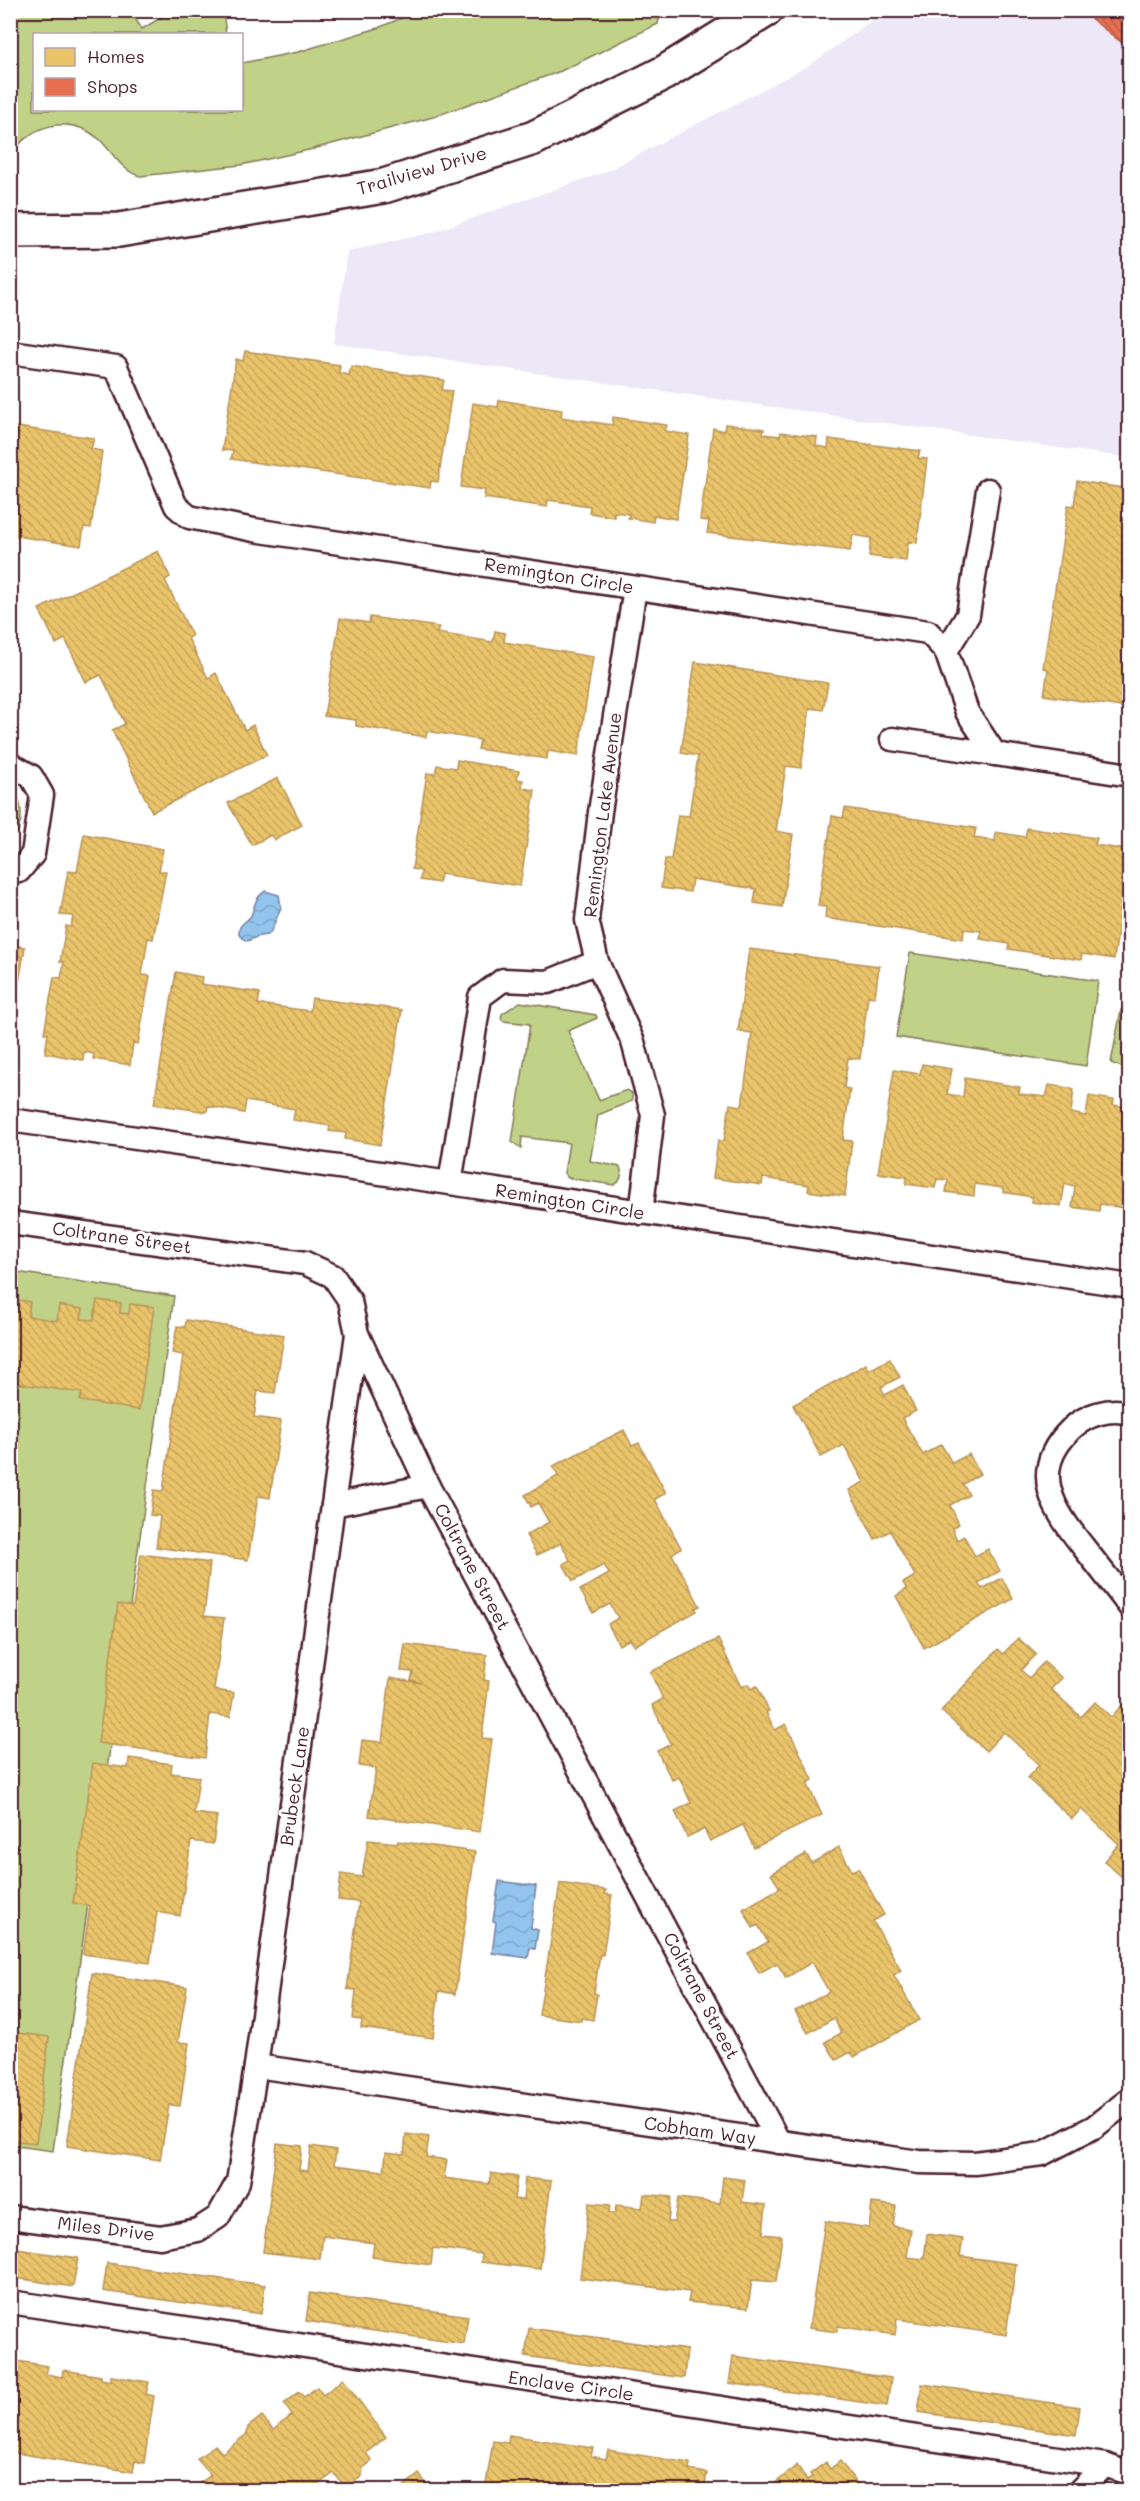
<svg xmlns="http://www.w3.org/2000/svg" width="1140" height="2501" font-family="Mali,sans-serif">
<style>
.built{fill:#ece8f7}
.grass{fill:#c0d287;stroke:#857859;stroke-width:1.5}
.forest{fill:url(#forest-firs);stroke:#857859;stroke-width:1.5}
.water{fill:url(#water-waves);stroke:#7582a0;stroke-width:1.5}
.homes{fill:url(#homes-back-hatch);stroke:#b99257;stroke-width:1.5}
.shops{fill:url(#shops-back-hatch);stroke:#b85746;stroke-width:1.5}
.lines{fill:none;stroke-linecap:round;stroke-linejoin:round}
.lane-casing{stroke:#4a1f2b;stroke-width:27}
.street-casing{stroke:#4a1f2b;stroke-width:38}
.lane{stroke:#fff;stroke-width:22}
.street{stroke:#fff;stroke-width:33}
.labels{text-anchor:middle;stroke-width:6;stroke-linejoin:round;paint-order:stroke}
.street-label{font-size:18px;fill:#4a1f2b;stroke:#fff}
</style>
<defs>
<pattern id="forest-firs" width="22" height="20" patternUnits="userSpaceOnUse" patternTransform="scale(1.5)"><rect width="22" height="20" fill="#c0d287"/><path d="M5 1l3.5 6h-7zM16 11l3.5 6h-7z" fill="#a6b475"/></pattern>
<pattern id="water-waves" width="16" height="10" patternUnits="userSpaceOnUse" patternTransform="scale(1.5)"><rect width="16" height="10" fill="#92c4ee"/><path d="M0 5q4-4 8 0t8 0" fill="none" stroke="#7fa8cc"/></pattern>
<pattern id="homes-back-hatch" width="6" height="6" patternUnits="userSpaceOnUse" patternTransform="scale(1.5)"><rect width="6" height="6" fill="#e9c46a"/><path d="M-1 5l2 2M0 0l6 6M5-1l2 2" fill="none" stroke="#c9a85c"/></pattern>
<pattern id="shops-back-hatch" width="6" height="6" patternUnits="userSpaceOnUse" patternTransform="scale(1.5)"><rect width="6" height="6" fill="#e76f51"/><path d="M-1 5l2 2M0 0l6 6M5-1l2 2" fill="none" stroke="#bd5b43"/></pattern>
</defs>
<rect width="100%" height="100%" fill="#fff"/>
<filter id="ink" filterUnits="userSpaceOnUse"><feTurbulence type="fractalNoise" baseFrequency=".0167" numOctaves="2"/><feDisplacementMap in="SourceGraphic" scale="12" xChannelSelector="R" yChannelSelector="G"/><feConvolveMatrix kernelMatrix="1 2 1 2 8 2 1 2 1" color-interpolation-filters="sRGB"/></filter>
<g filter="url(#ink)">
<path class="built" d="M 885,11 L 1129,11 L 1129,458 L 334,344 L 347,252 L 430,233 L 605,172 L 810,65 Z"/>
<g class="grass">
<path d="M 11,10 L 130,11 L 142,29 L 172,11 L 223,11 L 226,34 L 34,34 L 34,110 L 242,110 L 242,63 L 298,52 L 378,28 L 418,11 L 661,11 L 658,24 L 561,71 L 433,117 L 313,149 L 241,165 L 140,176 C 122,172 112,151 99,139 C 69,113 28,125 11,156 Z"/>
<path d="M 11,785 C 24,803 25,825 11,842 Z"/>
<path d="M 910,953 L 1098,981 L 1086,1066 L 896,1037 Z"/>
<path d="M 520,1002 L 596,1015 L 597,1018 L 568,1031 L 599,1100 L 627,1090 L 632,1093 L 632,1101 L 598,1115 L 590,1161 L 620,1167 C 623,1174 621,1182 614,1185 L 568,1178 L 564,1173 L 569,1143 L 522,1137 L 521,1148 L 512,1142 L 530,1024 L 503,1021 L 501,1018 L 502,1014 Z"/>
<path d="M 10,1271 L 174,1296 L 53,2151 L 10,2145 Z"/>
</g>
<path class="forest" d="M 1121,1010 L 1129,1011 L 1129,1070 L 1111,1063 Z"/>
<g class="water">
<path d="M 265,891 L 279,895 L 281,907 C 279,912 271,933 269,934 C 267,936 263,935 260,936 C 254,937 252,940 246,941 L 239,935 C 238,924 244,924 251,916 C 255,905 255,898 265,891 Z"/>
<path d="M 499,1881 L 536,1886 L 531,1928 L 538,1930 L 535,1949 L 530,1948 L 528,1958 L 492,1953 L 496,1922 L 493,1921 Z"/>
</g>
<g class="homes">
<path d="M 245,351 L 340,365 L 339,373 L 349,375 L 351,366 L 444,380 L 442,390 L 452,391 L 438,482 L 431,481 L 430,488 L 231,459 L 233,451 L 222,450 L 236,359 L 243,361 Z"/>
<path d="M 499,400 L 562,410 L 561,417 L 612,425 L 613,417 L 667,425 L 665,431 L 689,435 L 676,519 L 654,515 L 653,522 L 628,518 L 629,514 L 614,512 L 614,517 L 589,513 L 590,506 L 548,500 L 547,507 L 484,498 L 485,490 L 461,487 L 473,403 L 498,407 Z"/>
<path d="M 725,424 L 764,429 L 763,434 L 780,436 L 781,432 L 817,437 L 816,446 L 828,448 L 829,439 L 920,451 L 918,458 L 927,459 L 917,543 L 908,542 L 906,561 L 869,556 L 871,538 L 853,535 L 850,551 L 707,533 L 709,521 L 700,520 L 713,428 L 724,431 Z"/>
<path d="M 10,426 L 94,438 L 91,449 L 102,451 L 91,528 L 84,527 L 81,546 L 10,535 Z"/>
<path d="M 1077,481 L 1130,489 L 1130,690 L 1127,708 L 1044,695 L 1048,669 L 1043,668 L 1068,505 L 1074,506 Z"/>
<path d="M 158,551 L 170,577 L 165,580 L 192,636 L 188,638 L 208,678 L 216,673 L 245,730 L 253,725 L 267,755 L 152,812 L 112,730 L 125,724 L 101,675 L 86,682 L 65,639 L 56,644 L 39,609 Z"/>
<path d="M 370,617 L 439,627 L 437,633 L 493,642 L 495,631 L 505,633 L 504,642 L 593,657 L 578,756 L 548,751 L 547,759 L 478,749 L 480,740 L 427,731 L 426,737 L 356,726 L 356,720 L 324,716 L 340,618 L 369,623 Z"/>
<path d="M 695,662 L 828,683 L 823,710 L 810,708 L 801,768 L 786,766 L 776,831 L 793,834 L 782,907 L 754,903 L 756,889 L 692,879 L 690,892 L 661,888 L 665,859 L 671,859 L 678,815 L 689,816 L 698,756 L 681,753 Z"/>
<path d="M 457,760 L 519,771 L 517,779 L 523,780 L 522,788 L 535,790 L 520,886 L 441,874 L 439,883 L 420,880 L 421,871 L 412,869 L 427,773 L 435,774 L 437,765 L 456,768 Z"/>
<path d="M 278,778 L 302,825 L 274,840 L 271,835 L 252,845 L 228,803 Z"/>
<path d="M 845,808 L 976,828 L 974,838 L 995,841 L 996,832 L 1025,837 L 1027,828 L 1097,838 L 1095,845 L 1126,850 L 1125,858 L 1130,858 L 1130,906 L 1129,912 L 1121,911 L 1114,959 L 1082,954 L 1081,960 L 1008,949 L 1009,944 L 980,939 L 981,931 L 964,929 L 963,939 L 825,918 L 826,907 L 818,906 L 832,816 L 843,818 Z"/>
<path d="M 84,834 L 163,849 L 159,871 L 166,871 L 153,939 L 148,938 L 142,975 L 150,976 L 138,1044 L 133,1043 L 130,1065 L 93,1059 L 94,1054 L 84,1052 L 83,1060 L 45,1053 L 48,1033 L 44,1033 L 54,977 L 61,978 L 64,962 L 60,962 L 66,926 L 71,927 L 73,916 L 60,915 L 68,871 L 77,872 Z"/>
<path d="M 10,945 L 25,947 L 10,1035 Z"/>
<path d="M 749,949 L 879,966 L 875,997 L 868,996 L 860,1059 L 848,1058 L 844,1088 L 850,1089 L 843,1140 L 852,1141 L 845,1196 L 808,1191 L 809,1185 L 763,1178 L 762,1185 L 713,1178 L 718,1140 L 724,1141 L 730,1104 L 742,1106 L 752,1033 L 738,1031 Z"/>
<path d="M 176,972 L 202,977 L 201,984 L 260,993 L 258,1004 L 310,1011 L 312,998 L 402,1010 L 380,1145 L 345,1139 L 346,1133 L 329,1131 L 330,1126 L 293,1120 L 295,1109 L 246,1101 L 244,1113 L 208,1106 L 207,1112 L 154,1104 Z"/>
<path d="M 922,1064 L 952,1069 L 947,1094 L 963,1097 L 965,1078 L 1020,1087 L 1019,1094 L 1046,1097 L 1049,1085 L 1074,1089 L 1071,1113 L 1086,1116 L 1089,1096 L 1114,1100 L 1113,1105 L 1130,1107 L 1130,1209 L 1100,1204 L 1099,1211 L 1072,1207 L 1075,1186 L 1065,1184 L 1061,1206 L 1032,1202 L 1032,1197 L 1003,1192 L 1003,1188 L 975,1184 L 974,1196 L 946,1192 L 948,1180 L 937,1179 L 935,1188 L 906,1184 L 907,1177 L 878,1173 L 894,1070 L 920,1074 Z"/>
<path d="M 10,1299 L 30,1302 L 28,1316 L 57,1321 L 59,1305 L 83,1309 L 81,1319 L 94,1320 L 97,1300 L 121,1303 L 120,1313 L 129,1314 L 130,1304 L 154,1307 L 139,1410 L 80,1401 L 82,1393 L 10,1382 Z"/>
<path d="M 186,1320 L 284,1335 L 275,1393 L 258,1391 L 254,1417 L 281,1421 L 270,1498 L 258,1496 L 248,1560 L 156,1547 L 160,1516 L 150,1515 L 154,1490 L 163,1491 L 183,1355 L 172,1353 L 177,1326 L 185,1327 Z"/>
<path d="M 890,1359 L 900,1377 L 881,1387 L 885,1395 L 903,1385 L 916,1411 L 902,1418 L 923,1455 L 941,1444 L 952,1463 L 969,1454 L 980,1474 L 963,1484 L 969,1495 L 950,1505 L 959,1524 L 952,1528 L 957,1540 L 964,1536 L 975,1556 L 988,1549 L 1000,1571 L 978,1583 L 982,1589 L 1002,1578 L 1013,1599 L 924,1648 L 896,1596 L 907,1589 L 903,1583 L 915,1576 L 890,1531 L 875,1539 L 849,1490 L 864,1482 L 844,1445 L 821,1457 L 793,1405 L 866,1364 L 869,1370 Z"/>
<path d="M 624,1430 L 632,1446 L 639,1443 L 666,1493 L 655,1499 L 681,1548 L 672,1554 L 700,1606 L 695,1608 L 697,1611 L 634,1646 L 630,1639 L 619,1645 L 608,1624 L 618,1618 L 610,1604 L 593,1613 L 580,1590 L 609,1574 L 604,1565 L 573,1581 L 563,1564 L 570,1560 L 561,1543 L 537,1555 L 526,1535 L 549,1522 L 538,1503 L 531,1507 L 525,1495 L 558,1476 L 553,1466 Z"/>
<path d="M 141,1554 L 210,1563 L 204,1616 L 224,1618 L 214,1690 L 234,1693 L 230,1717 L 210,1714 L 205,1758 L 98,1743 L 118,1604 L 133,1606 Z"/>
<path d="M 1018,1638 L 1036,1654 L 1021,1670 L 1029,1678 L 1044,1662 L 1062,1678 L 1051,1689 L 1081,1717 L 1095,1702 L 1111,1717 L 1128,1699 L 1130,1701 L 1130,1884 L 1104,1861 L 1119,1844 L 1081,1809 L 1072,1819 L 1027,1778 L 1039,1765 L 1004,1732 L 986,1751 L 941,1711 L 998,1649 L 1003,1654 Z"/>
<path d="M 718,1639 L 741,1687 L 748,1684 L 751,1689 L 757,1686 L 769,1711 L 766,1712 L 775,1730 L 786,1724 L 813,1780 L 807,1783 L 822,1815 L 754,1848 L 743,1825 L 710,1841 L 704,1829 L 687,1837 L 675,1811 L 691,1803 L 679,1777 L 672,1780 L 657,1751 L 671,1744 L 652,1705 L 663,1699 L 650,1672 Z"/>
<path d="M 405,1644 L 487,1655 L 484,1680 L 489,1681 L 482,1738 L 492,1739 L 480,1832 L 369,1816 L 376,1768 L 359,1766 L 362,1740 L 382,1742 L 390,1678 L 421,1683 L 411,1680 L 413,1672 L 401,1671 Z"/>
<path d="M 129,1758 L 172,1764 L 171,1773 L 199,1777 L 194,1813 L 217,1816 L 213,1844 L 191,1841 L 180,1916 L 157,1912 L 150,1963 L 83,1954 L 90,1906 L 73,1903 L 93,1763 L 128,1768 Z"/>
<path d="M 368,1840 L 398,1843 L 398,1841 L 475,1852 L 455,1994 L 439,1991 L 433,2038 L 361,2028 L 362,2020 L 353,2019 L 356,1990 L 347,1989 L 359,1902 L 338,1900 L 341,1874 L 362,1877 Z"/>
<path d="M 839,1847 L 852,1871 L 858,1868 L 884,1915 L 873,1921 L 901,1970 L 894,1975 L 919,2020 L 854,2057 L 851,2052 L 836,2060 L 825,2042 L 841,2033 L 834,2018 L 808,2033 L 795,2011 L 829,1992 L 812,1962 L 786,1978 L 777,1963 L 759,1973 L 748,1953 L 768,1942 L 758,1925 L 753,1928 L 743,1909 L 780,1888 L 771,1874 L 806,1854 L 812,1863 Z"/>
<path d="M 560,1883 L 606,1890 L 605,1894 L 612,1895 L 603,1955 L 600,1954 L 594,1993 L 597,1994 L 593,2020 L 581,2018 L 581,2021 L 539,2015 Z"/>
<path d="M 92,1973 L 187,1987 L 178,2042 L 189,2043 L 180,2106 L 169,2105 L 160,2160 L 67,2146 Z"/>
<path d="M 10,2032 L 49,2037 L 36,2143 L 10,2140 Z"/>
<path d="M 406,2134 L 429,2137 L 426,2157 L 447,2160 L 444,2178 L 489,2184 L 491,2173 L 517,2177 L 514,2199 L 523,2200 L 525,2178 L 551,2181 L 540,2269 L 481,2262 L 482,2254 L 433,2248 L 431,2265 L 372,2257 L 374,2243 L 323,2236 L 320,2259 L 263,2252 L 277,2143 L 302,2146 L 299,2170 L 308,2171 L 311,2146 L 336,2150 L 334,2165 L 384,2171 L 386,2152 L 404,2154 Z"/>
<path d="M 723,2177 L 745,2180 L 742,2202 L 766,2205 L 763,2234 L 782,2236 L 776,2282 L 752,2280 L 748,2308 L 688,2302 L 690,2292 L 580,2278 L 589,2203 L 610,2205 L 609,2213 L 615,2213 L 616,2205 L 642,2208 L 644,2194 L 671,2197 L 668,2222 L 674,2222 L 678,2198 L 720,2203 Z"/>
<path d="M 872,2203 L 896,2206 L 893,2226 L 911,2229 L 907,2257 L 924,2259 L 927,2234 L 963,2239 L 960,2256 L 1016,2264 L 1006,2335 L 897,2319 L 895,2335 L 838,2326 L 837,2332 L 809,2328 L 825,2221 L 869,2228 Z"/>
<path d="M 10,2248 L 78,2258 L 73,2287 L 10,2277 Z"/>
<path d="M 107,2263 L 265,2285 L 261,2314 L 103,2291 Z"/>
<path d="M 310,2293 L 468,2316 L 464,2344 L 306,2321 Z"/>
<path d="M 529,2328 L 687,2350 L 684,2378 L 525,2356 Z"/>
<path d="M 733,2356 L 891,2378 L 887,2406 L 729,2383 Z"/>
<path d="M 12,2360 L 48,2366 L 46,2374 L 62,2377 L 63,2370 L 101,2376 L 101,2379 L 111,2381 L 111,2376 L 149,2382 L 146,2394 L 154,2396 L 144,2463 L 135,2461 L 133,2472 L 10,2452 Z"/>
<path d="M 343,2379 L 386,2437 L 366,2453 L 372,2461 L 363,2468 L 362,2476 L 346,2488 L 334,2473 L 315,2487 L 318,2490 L 178,2490 L 185,2485 L 190,2490 L 211,2475 L 197,2459 L 215,2445 L 222,2453 L 247,2434 L 248,2427 L 262,2416 L 273,2430 L 292,2415 L 284,2404 L 299,2392 L 304,2397 L 317,2387 L 323,2395 Z"/>
<path d="M 922,2384 L 1080,2407 L 1076,2435 L 918,2412 Z"/>
<path d="M 509,2435 L 593,2448 L 591,2456 L 606,2459 L 608,2450 L 690,2463 L 689,2470 L 707,2473 L 704,2490 L 485,2490 L 493,2441 L 508,2443 Z"/>
<path d="M 840,2461 L 862,2490 L 777,2490 L 773,2485 L 797,2465 L 807,2480 L 812,2477 L 810,2474 L 826,2462 L 830,2469 Z"/>
<path d="M 419,2474 L 431,2490 L 399,2490 Z"/>
</g>
<path class="shops" d="M 1080,10 L 1130,10 L 1130,49 Z"/>
<g class="lines">
<defs>
<g id="lane">
<path d="M 10,352 L 116,367 L 176,506 L 189,517 L 254,530 L 928,632 L 946,651 L 967,712 L 995,754 L 1130,775"/>
<path d="M 635,588 L 600,812 L 587,920 L 597,962 L 633,1042 L 653,1115 L 641,1213"/>
<path d="M 946,651 L 968,615 L 988,490"/>
<path d="M 892,739 L 995,754"/>
<path d="M 10,764 L 31,776 L 42,795 L 33,854 L 19,871 L 10,872"/>
<path d="M 10,1120 L 450,1183 L 1130,1286"/>
<path d="M 450,1183 L 480,997 L 503,980 L 548,982 L 597,962"/>
<path d="M 10,1223 L 305,1263 L 333,1276 L 350,1301 L 357,1334 L 428,1486 L 779,2142"/>
<path d="M 1130,1413 C 1109,1407 1086,1415 1071,1429 C 1027,1472 1054,1510 1085,1549 C 1100,1568 1115,1587 1130,1607"/>
<path d="M 333,1505 L 357,1334"/>
<path d="M 256,2066 L 919,2162 L 975,2163 L 1042,2154 L 1094,2127 L 1130,2099"/>
<path d="M 10,2217 L 160,2237 L 198,2230 L 218,2217 L 238,2182 L 256,2066 L 333,1505 L 428,1486"/>
<path d="M 10,2302 L 1105,2465 L 1130,2474"/>
<path d="M 1080,2490 L 1105,2465"/>
</g>
<path id="street" d="M 10,231 L 119,230 L 384,186 L 534,138 L 664,73 L 766,10"/>
</defs>
<use href="#lane" class="lane-casing"/>
<use href="#street" class="street-casing"/>
<use href="#lane" class="lane"/>
<use href="#street" class="street"/>
</g>
</g>
<g class="labels">
<g class="street-label">
<text transform="translate(422 171) rotate(-16)" y="6">Trailview Drive</text>
<text transform="translate(559 576) rotate(9)" y="6">Remington Circle</text>
<text transform="translate(603 815) rotate(-83)" y="6">Remington Lake Avenue</text>
<text transform="translate(570 1202) rotate(9)" y="6">Remington Circle</text>
<text transform="translate(122 1238) rotate(8)" y="6">Coltrane Street</text>
<text transform="translate(472 1567) rotate(62)" y="6">Coltrane Street</text>
<text transform="translate(295 1786) rotate(-82)" y="6">Brubeck Lane</text>
<text transform="translate(701 1996) rotate(62)" y="6">Coltrane Street</text>
<text transform="translate(700 2131) rotate(8)" y="6">Cobham Way</text>
<text transform="translate(106 2229) rotate(7)" y="6">Miles Drive</text>
<text transform="translate(571 2386) rotate(8)" y="6">Enclave Circle</text>
</g>
</g>
<rect width="1140" height="2501" fill="none" stroke="#fff" stroke-width="36"/>
<rect x="18" y="18" width="1104" height="2465" fill="none" stroke="#4a1f2b" stroke-width="2" filter="url(#ink)"/>
<rect x="33" y="33" width="210" height="78" fill="#ffffff" stroke="#b7a5aa" stroke-width="1.5"/>
<rect x="45" y="48" width="30" height="18" fill="#e9c46a" stroke="#b7a5aa" stroke-width="1.5"/>
<text x="87" y="63" font-size="18" fill="#4a1f2b">Homes</text>
<rect x="45" y="78" width="30" height="18" fill="#e76f51" stroke="#b7a5aa" stroke-width="1.5"/>
<text x="87" y="93" font-size="18" fill="#4a1f2b">Shops</text>
</svg>
